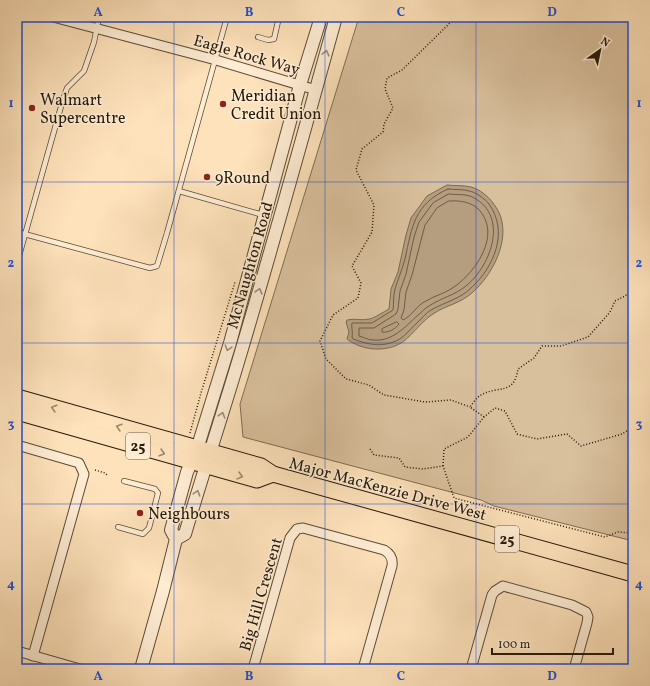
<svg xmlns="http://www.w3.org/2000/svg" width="650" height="686" font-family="Vollkorn,serif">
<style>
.green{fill:#d9c09d;stroke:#806c54}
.water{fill:#b59e7f;stroke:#7c6950}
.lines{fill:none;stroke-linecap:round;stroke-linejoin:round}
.shore{stroke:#6e5c44;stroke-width:1}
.service-casing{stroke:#5d4b36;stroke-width:6}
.minor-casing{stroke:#5d4b36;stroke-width:11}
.tertiary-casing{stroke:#5d4b36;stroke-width:14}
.primary-casing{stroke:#27190a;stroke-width:17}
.path{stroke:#27190a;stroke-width:1.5;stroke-dasharray:1 2;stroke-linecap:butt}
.service{stroke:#feecd3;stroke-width:4.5}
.minor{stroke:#feecd3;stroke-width:9}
.tertiary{stroke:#feecd3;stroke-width:12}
.primary{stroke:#fee2bb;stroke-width:15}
.oneway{stroke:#9d8d79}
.oneway2{stroke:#9d886b}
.grid{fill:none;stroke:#1d4ed8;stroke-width:1;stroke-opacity:0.55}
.poi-dot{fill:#8f2418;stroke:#feecd3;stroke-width:1.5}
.labels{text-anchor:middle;stroke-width:3;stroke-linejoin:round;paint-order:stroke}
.shield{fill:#feecd3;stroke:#685846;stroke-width:1}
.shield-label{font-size:15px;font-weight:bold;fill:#27190a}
.street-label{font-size:16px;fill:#27190a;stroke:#feecd3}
.poi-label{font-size:16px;fill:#27190a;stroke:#feecd3;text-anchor:start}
.neatline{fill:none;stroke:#1d4ed8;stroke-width:1.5}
.grid-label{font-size:13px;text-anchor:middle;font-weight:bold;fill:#1d4ed8}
</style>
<rect width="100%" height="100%" fill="#fee2bb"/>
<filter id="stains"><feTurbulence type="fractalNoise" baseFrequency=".005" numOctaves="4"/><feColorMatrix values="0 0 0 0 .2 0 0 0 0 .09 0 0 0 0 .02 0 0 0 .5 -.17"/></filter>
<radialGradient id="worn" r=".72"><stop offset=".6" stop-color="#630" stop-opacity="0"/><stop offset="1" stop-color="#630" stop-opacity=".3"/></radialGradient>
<path class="green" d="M 359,17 L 633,17 L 633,541 L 494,506 L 481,500 L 243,437 L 240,404 Z"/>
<path class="water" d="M 447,185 C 454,186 463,185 471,187 C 479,189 488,196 493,203 C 497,208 501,215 502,222 C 507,246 491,276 473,292 C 460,304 446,305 433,314 C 422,321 414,333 404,341 C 388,353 362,351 347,339 L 349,332 L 346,322 L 347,320 C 355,318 362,321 369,319 C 373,319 385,311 389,309 L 391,289 L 398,272 L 406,235 L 411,218 L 427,196 Z"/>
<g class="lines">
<g class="shore">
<path d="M 448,189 C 455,190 463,189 469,191 C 476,192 485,199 489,204 C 509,232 494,267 471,288 C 460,299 445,302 431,310 C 426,313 422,318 418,322 C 412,327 406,335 400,339 C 383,348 370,345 353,339 L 352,337 C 353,332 351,325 352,323 L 372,323 L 393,310 C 394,303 393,296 395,289 C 398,279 402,270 405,259 C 412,227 414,204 448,189 Z"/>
<path d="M 449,194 C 456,195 464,194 470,196 C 510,213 492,265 466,286 C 455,295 441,298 429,306 C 425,308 421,313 417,316 C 405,327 392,342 373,340 C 368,340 363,337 359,336 L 359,328 L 374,328 L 396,314 L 398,309 L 400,291 L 406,274 L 414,237 L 419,222 L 433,203 Z"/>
<path d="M 449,201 C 463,200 476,203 483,215 C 499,241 472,276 451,289 C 443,294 434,296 426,301 C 417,305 412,316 403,320 L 401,318 L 404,310 L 406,292 L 412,275 L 425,225 L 437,208 Z"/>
<path d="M 397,322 L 399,324 C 395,329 389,333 382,332 L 382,329 Z"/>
</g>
<defs>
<g id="service">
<path d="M 258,37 L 268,40 L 274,39 L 279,17"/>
<path d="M 179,191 L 263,215"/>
<path d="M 17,232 L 150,268 L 157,266 L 167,233 L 227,17"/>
<path d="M 17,263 L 62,103 L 67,88 L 84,71 L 94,42 L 99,17"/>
<path d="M 118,527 L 143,534 L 149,528 L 158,493 L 155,489 L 124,481"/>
</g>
<g id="minor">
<path d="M 53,17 L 216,60 L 316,90"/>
<path d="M 17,445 L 79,463 L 84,474 L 33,656"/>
<path d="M 17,651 L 80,669"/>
<path d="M 253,669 L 290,538 L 297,529 L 303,528 L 384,550 C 391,554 393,559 392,566 L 363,669"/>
<path d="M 471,669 L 492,595 L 495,591 L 503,586 L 572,605 L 586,612 L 588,617 L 587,623 L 574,669"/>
</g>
<g id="tertiary">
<path d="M 176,539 L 185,534 C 203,473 223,413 241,352 C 274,241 305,129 336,17"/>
<path d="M 141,669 L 163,591 L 176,539 L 171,530 L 187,472 L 197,449 L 230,343 L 300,85 L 321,17"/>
</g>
<g id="primary">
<path d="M 17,397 L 261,466 L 273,474 L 633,574"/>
<path d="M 17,412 L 257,480 L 273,474"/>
</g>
</defs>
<use href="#service" class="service-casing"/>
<use href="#minor" class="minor-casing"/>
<use href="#tertiary" class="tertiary-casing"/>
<use href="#primary" class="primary-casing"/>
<g class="path">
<path d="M 456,17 L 402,70 L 387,78 L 385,89 L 393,108 L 384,124 L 383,132 L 362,149 L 356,170 L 374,205 L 372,232 L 352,266 L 361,283 L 358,298 L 333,315 L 320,341 L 326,359 L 346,379 L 369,385 L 384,395 L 425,402 L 451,400 L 470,407"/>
<path d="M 484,417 L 470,407 C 473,403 477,397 481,395 C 498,385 514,396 518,369 L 534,358 L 542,346 L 561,346 L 588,337 L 610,312 L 615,301 L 625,296 L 633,289"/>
<path d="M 190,433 L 201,393 L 235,282"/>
<path d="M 370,449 L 374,455 L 399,458 L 405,467 L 423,469 L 443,466 L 454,498 L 605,537 L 618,532 L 633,533"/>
<path d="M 443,466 L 444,449 L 468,437 L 484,417 L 495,408 L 505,411 L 517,434 L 537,439 L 567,434 L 581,446 L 622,434 L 633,427"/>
<path d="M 95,470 L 105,473 L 108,476"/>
</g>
<use href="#service" class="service"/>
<use href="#minor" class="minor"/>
<use href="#tertiary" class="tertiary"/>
<use href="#primary" class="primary"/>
</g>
<defs><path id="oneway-chevron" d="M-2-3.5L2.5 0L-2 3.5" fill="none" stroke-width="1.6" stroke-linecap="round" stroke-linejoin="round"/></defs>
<g class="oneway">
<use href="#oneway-chevron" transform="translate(326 53) rotate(-75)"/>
<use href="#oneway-chevron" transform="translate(259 291) rotate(-74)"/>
<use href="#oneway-chevron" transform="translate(228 348) rotate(107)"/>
<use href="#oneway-chevron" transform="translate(222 415) rotate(-73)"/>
<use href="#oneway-chevron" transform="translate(197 493) rotate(-73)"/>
</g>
<g class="oneway2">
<use href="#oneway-chevron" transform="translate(54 408) rotate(-164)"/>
<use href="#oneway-chevron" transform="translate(119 427) rotate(-164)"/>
<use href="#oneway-chevron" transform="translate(162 453) rotate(16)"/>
<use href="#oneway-chevron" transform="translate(240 476) rotate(15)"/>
</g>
<path class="grid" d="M 174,17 L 174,669M 325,17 L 325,669M 476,17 L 476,669M 17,182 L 633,182M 17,343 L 633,343M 17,504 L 633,504"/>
<g class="poi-dot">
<circle cx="223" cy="104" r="4"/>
<circle cx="32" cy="108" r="4"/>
<circle cx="207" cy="177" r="4"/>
<circle cx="140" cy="513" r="4"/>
</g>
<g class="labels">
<g class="shield">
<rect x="126" y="433" width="24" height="26" rx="3"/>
<rect x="495" y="526" width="24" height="26" rx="3"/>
</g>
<g class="shield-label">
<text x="138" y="451">25</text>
<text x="507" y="544">25</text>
</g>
<g class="street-label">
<text transform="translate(247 54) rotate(16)" y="6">Eagle Rock Way</text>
<text transform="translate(249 265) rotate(-74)" y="6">McNaughton Road</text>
<text transform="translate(388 488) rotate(15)" y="6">Major MacKenzie Drive West</text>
<text transform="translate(260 594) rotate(-74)" y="6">Big Hill Crescent</text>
</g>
<g class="poi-label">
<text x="231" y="101">Meridian<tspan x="231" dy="18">Credit Union</tspan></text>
<text x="40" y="105">Walmart<tspan x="40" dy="18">Supercentre</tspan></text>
<text x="215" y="183">9Round</text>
<text x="148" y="519">Neighbours</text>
</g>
</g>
<rect width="650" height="686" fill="none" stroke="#fee2bb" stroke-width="44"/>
<g transform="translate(600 50) rotate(33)" stroke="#feecd3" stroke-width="3" paint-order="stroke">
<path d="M0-3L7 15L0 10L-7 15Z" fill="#27190a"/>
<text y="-6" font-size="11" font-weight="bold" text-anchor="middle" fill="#27190a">N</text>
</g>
<path d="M492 648v6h121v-6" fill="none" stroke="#27190a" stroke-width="2"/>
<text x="498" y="648" font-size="12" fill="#27190a" stroke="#feecd3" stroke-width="3" paint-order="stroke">100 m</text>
<rect x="22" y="22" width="606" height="642" class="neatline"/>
<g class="grid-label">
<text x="98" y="16">A</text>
<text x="249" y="16">B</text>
<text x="401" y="16">C</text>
<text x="552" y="16">D</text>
<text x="11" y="107">1</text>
<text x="639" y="107">1</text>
<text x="11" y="267">2</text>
<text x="639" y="267">2</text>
<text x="11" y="428">3</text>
<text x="639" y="428">3</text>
<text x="11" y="588">4</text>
<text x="639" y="588">4</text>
<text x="98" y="680">A</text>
<text x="249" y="680">B</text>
<text x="401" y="680">C</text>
<text x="552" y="680">D</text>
</g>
<rect width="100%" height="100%" filter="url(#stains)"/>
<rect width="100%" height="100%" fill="url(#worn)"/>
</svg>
